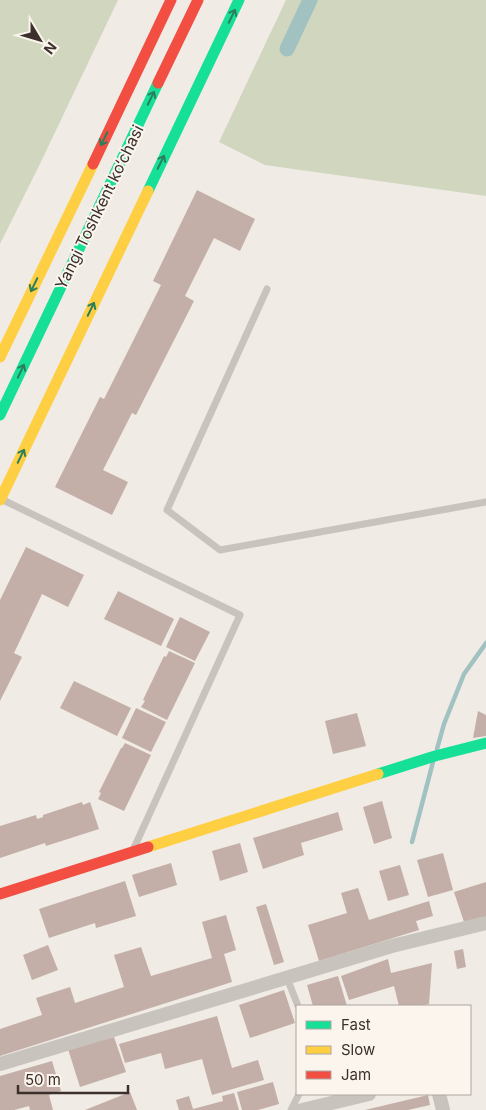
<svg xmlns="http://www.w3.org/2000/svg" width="486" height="1110" font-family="Inter,sans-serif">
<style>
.green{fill:#d1d6bf}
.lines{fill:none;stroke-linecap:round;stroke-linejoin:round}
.stream{stroke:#a1c2c1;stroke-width:4.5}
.canal{stroke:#a1c2c1;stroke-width:15}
.building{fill:#c3afa7}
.lane{stroke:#c9c3be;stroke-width:7}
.street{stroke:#c9c3be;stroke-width:14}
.fast{stroke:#16e098;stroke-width:11}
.slow{stroke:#ffcf43;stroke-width:11}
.jam{stroke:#f24e42;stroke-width:11}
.oneway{stroke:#2a7f5c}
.labels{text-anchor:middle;stroke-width:4;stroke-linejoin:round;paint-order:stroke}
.street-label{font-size:16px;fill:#3b302b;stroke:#fbf5ee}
</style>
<rect width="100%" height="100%" fill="#f0ebe5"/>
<g class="green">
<path d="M 0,0 L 118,0 L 38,168 L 0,244 Z"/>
<path d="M 286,0 L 486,0 L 486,196 L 265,165 L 219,142 Z"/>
</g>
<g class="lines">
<g class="stream">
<path d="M 437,749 L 444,724 L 464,674 L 486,643"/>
<path d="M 412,842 L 433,762"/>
</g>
<path class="canal" d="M 287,49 L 310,0"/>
</g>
<g class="building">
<path d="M 197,190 L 255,219 L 240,251 L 214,238 L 185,296 L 194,301 L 136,415 L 132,413 L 103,470 L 128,482 L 112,515 L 55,487 L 100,397 L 104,399 L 161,285 L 153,281 Z"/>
<path d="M 26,547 L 84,575 L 68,607 L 42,594 L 14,653 L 22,657 L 0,701 L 0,600 Z"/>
<path d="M 118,591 L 174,619 L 161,646 L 104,619 Z"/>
<path d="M 180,617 L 210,632 L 195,661 L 166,647 Z"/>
<path d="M 169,651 L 195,663 L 167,720 L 141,707 L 145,701 L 143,700 L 164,656 L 166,657 Z"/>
<path d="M 74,681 L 131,708 L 117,736 L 60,708 Z"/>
<path d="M 136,708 L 166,722 L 151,752 L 122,738 Z"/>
<path d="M 478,711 L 486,715 L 486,736 L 473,738 Z"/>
<path d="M 357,713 L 366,746 L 333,754 L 325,721 Z"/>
<path d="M 125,743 L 151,755 L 124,811 L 98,799 L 101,793 L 99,792 L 121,748 L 122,748 Z"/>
<path d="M 382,801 L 392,838 L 374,844 L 363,807 Z"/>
<path d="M 82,802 L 83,805 L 90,802 L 99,829 L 46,846 L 45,843 L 0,858 L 0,826 L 36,815 L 37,819 L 43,817 L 43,815 Z"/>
<path d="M 338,812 L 343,830 L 301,843 L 304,855 L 263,869 L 253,838 Z"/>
<path d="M 240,843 L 248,872 L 220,881 L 212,851 Z"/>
<path d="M 443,853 L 453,890 L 428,897 L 417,860 Z"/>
<path d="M 171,863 L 177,885 L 139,897 L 132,875 Z"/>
<path d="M 400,865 L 409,895 L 388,901 L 379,871 Z"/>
<path d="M 125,881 L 136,916 L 96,928 L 95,923 L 49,938 L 39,909 Z"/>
<path d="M 486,882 L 486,921 L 466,928 L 454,892 Z"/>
<path d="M 358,888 L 369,920 L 429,901 L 433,916 L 416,921 L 419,930 L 319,961 L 308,925 L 347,913 L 341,893 Z"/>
<path d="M 266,904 L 284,962 L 274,965 L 256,907 Z"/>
<path d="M 226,915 L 236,950 L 224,954 L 232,982 L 0,1056 L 0,1029 L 42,1015 L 36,998 L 70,987 L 75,1003 L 124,987 L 114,955 L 141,947 L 151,976 L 212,958 L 202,922 Z"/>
<path d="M 48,945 L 58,970 L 32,980 L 23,955 Z"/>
<path d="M 463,949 L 466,967 L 457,969 L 454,951 Z"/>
<path d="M 388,959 L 391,973 L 432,963 L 429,1004 L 417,1006 L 399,1006 L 394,986 L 349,1000 L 341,976 Z"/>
<path d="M 338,976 L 347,1006 L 313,1006 L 307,985 Z"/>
<path d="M 284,990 L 295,1023 L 250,1038 L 239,1005 Z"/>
<path d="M 217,1016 L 232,1068 L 258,1060 L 264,1080 L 212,1095 L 202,1059 L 165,1069 L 161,1053 L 125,1063 L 119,1044 Z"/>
<path d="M 114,1037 L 126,1072 L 80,1087 L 68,1049 Z"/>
<path d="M 52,1061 L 61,1091 L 49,1095 L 53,1110 L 30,1110 L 29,1106 L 14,1110 L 0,1110 L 0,1076 Z"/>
<path d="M 273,1082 L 279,1104 L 258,1110 L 242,1110 L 237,1092 Z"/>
<path d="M 130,1092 L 137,1110 L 85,1110 Z"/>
<path d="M 234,1093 L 239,1110 L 179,1110 L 176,1100 L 189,1096 L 193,1109 L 223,1101 L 222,1096 Z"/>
<path d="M 428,1095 L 430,1105 L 408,1110 L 365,1110 Z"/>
</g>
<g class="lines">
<g class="lane">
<path d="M 267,289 L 167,510 L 220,550 L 486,502"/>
<path d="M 3,500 L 240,615 L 134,848"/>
<path d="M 287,978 L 298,1006"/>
<path d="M 291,1110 L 299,1094"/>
</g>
<g class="street">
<path d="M 0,1064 L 392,946 L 486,923"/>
<path d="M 439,1094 L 443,1110"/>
<path d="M 302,1110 L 369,1094"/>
</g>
<g class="fast">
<path d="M 148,191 L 239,0"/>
<path d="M 0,415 L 158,83"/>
<path d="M 378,774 L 435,756 L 486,743"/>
</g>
<g class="slow">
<path d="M 0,357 L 93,164"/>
<path d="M 0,500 L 148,191"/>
<path d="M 148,847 L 378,774"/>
</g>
<g class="jam">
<path d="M 158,83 L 198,0"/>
<path d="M 93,164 L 171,0"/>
<path d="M 0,894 L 148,847"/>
</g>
</g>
<defs><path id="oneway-shaft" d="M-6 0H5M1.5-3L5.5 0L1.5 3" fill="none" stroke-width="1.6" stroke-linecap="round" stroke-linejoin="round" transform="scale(1.25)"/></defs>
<g class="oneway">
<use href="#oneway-shaft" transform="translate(232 16) rotate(-64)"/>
<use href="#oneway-shaft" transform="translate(151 98) rotate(-64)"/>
<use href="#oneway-shaft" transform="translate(104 139) rotate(116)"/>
<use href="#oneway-shaft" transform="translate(161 162) rotate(-64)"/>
<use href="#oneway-shaft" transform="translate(34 285) rotate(116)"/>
<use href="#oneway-shaft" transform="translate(91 309) rotate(-64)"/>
<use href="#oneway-shaft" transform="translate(21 371) rotate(-65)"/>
<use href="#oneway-shaft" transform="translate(21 456) rotate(-64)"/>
</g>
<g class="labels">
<g class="street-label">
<text transform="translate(99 207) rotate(-64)" y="6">Yangi Toshkent ko‘chasi</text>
</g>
</g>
<rect x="296" y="1005" width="175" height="90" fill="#fbf5ee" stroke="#aea6a0"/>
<rect x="306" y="1021" width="25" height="8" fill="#16e098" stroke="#aea6a0"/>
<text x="341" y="1030" font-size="15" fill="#3b302b">Fast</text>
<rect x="306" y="1046" width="25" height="8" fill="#ffcf43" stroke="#aea6a0"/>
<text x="341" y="1055" font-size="15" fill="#3b302b">Slow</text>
<rect x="306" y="1071" width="25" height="8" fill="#f24e42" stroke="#aea6a0"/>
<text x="341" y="1080" font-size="15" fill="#3b302b">Jam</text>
<g transform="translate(40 40) rotate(128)" stroke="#fbf5ee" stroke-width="4" paint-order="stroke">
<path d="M0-4L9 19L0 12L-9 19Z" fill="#3b302b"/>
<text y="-8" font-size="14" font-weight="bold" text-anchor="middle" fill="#3b302b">N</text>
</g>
<path d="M18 1085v8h110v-8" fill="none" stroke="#3b302b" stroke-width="2.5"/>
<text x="25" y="1085" font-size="15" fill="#3b302b" stroke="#fbf5ee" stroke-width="4" paint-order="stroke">50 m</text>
</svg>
